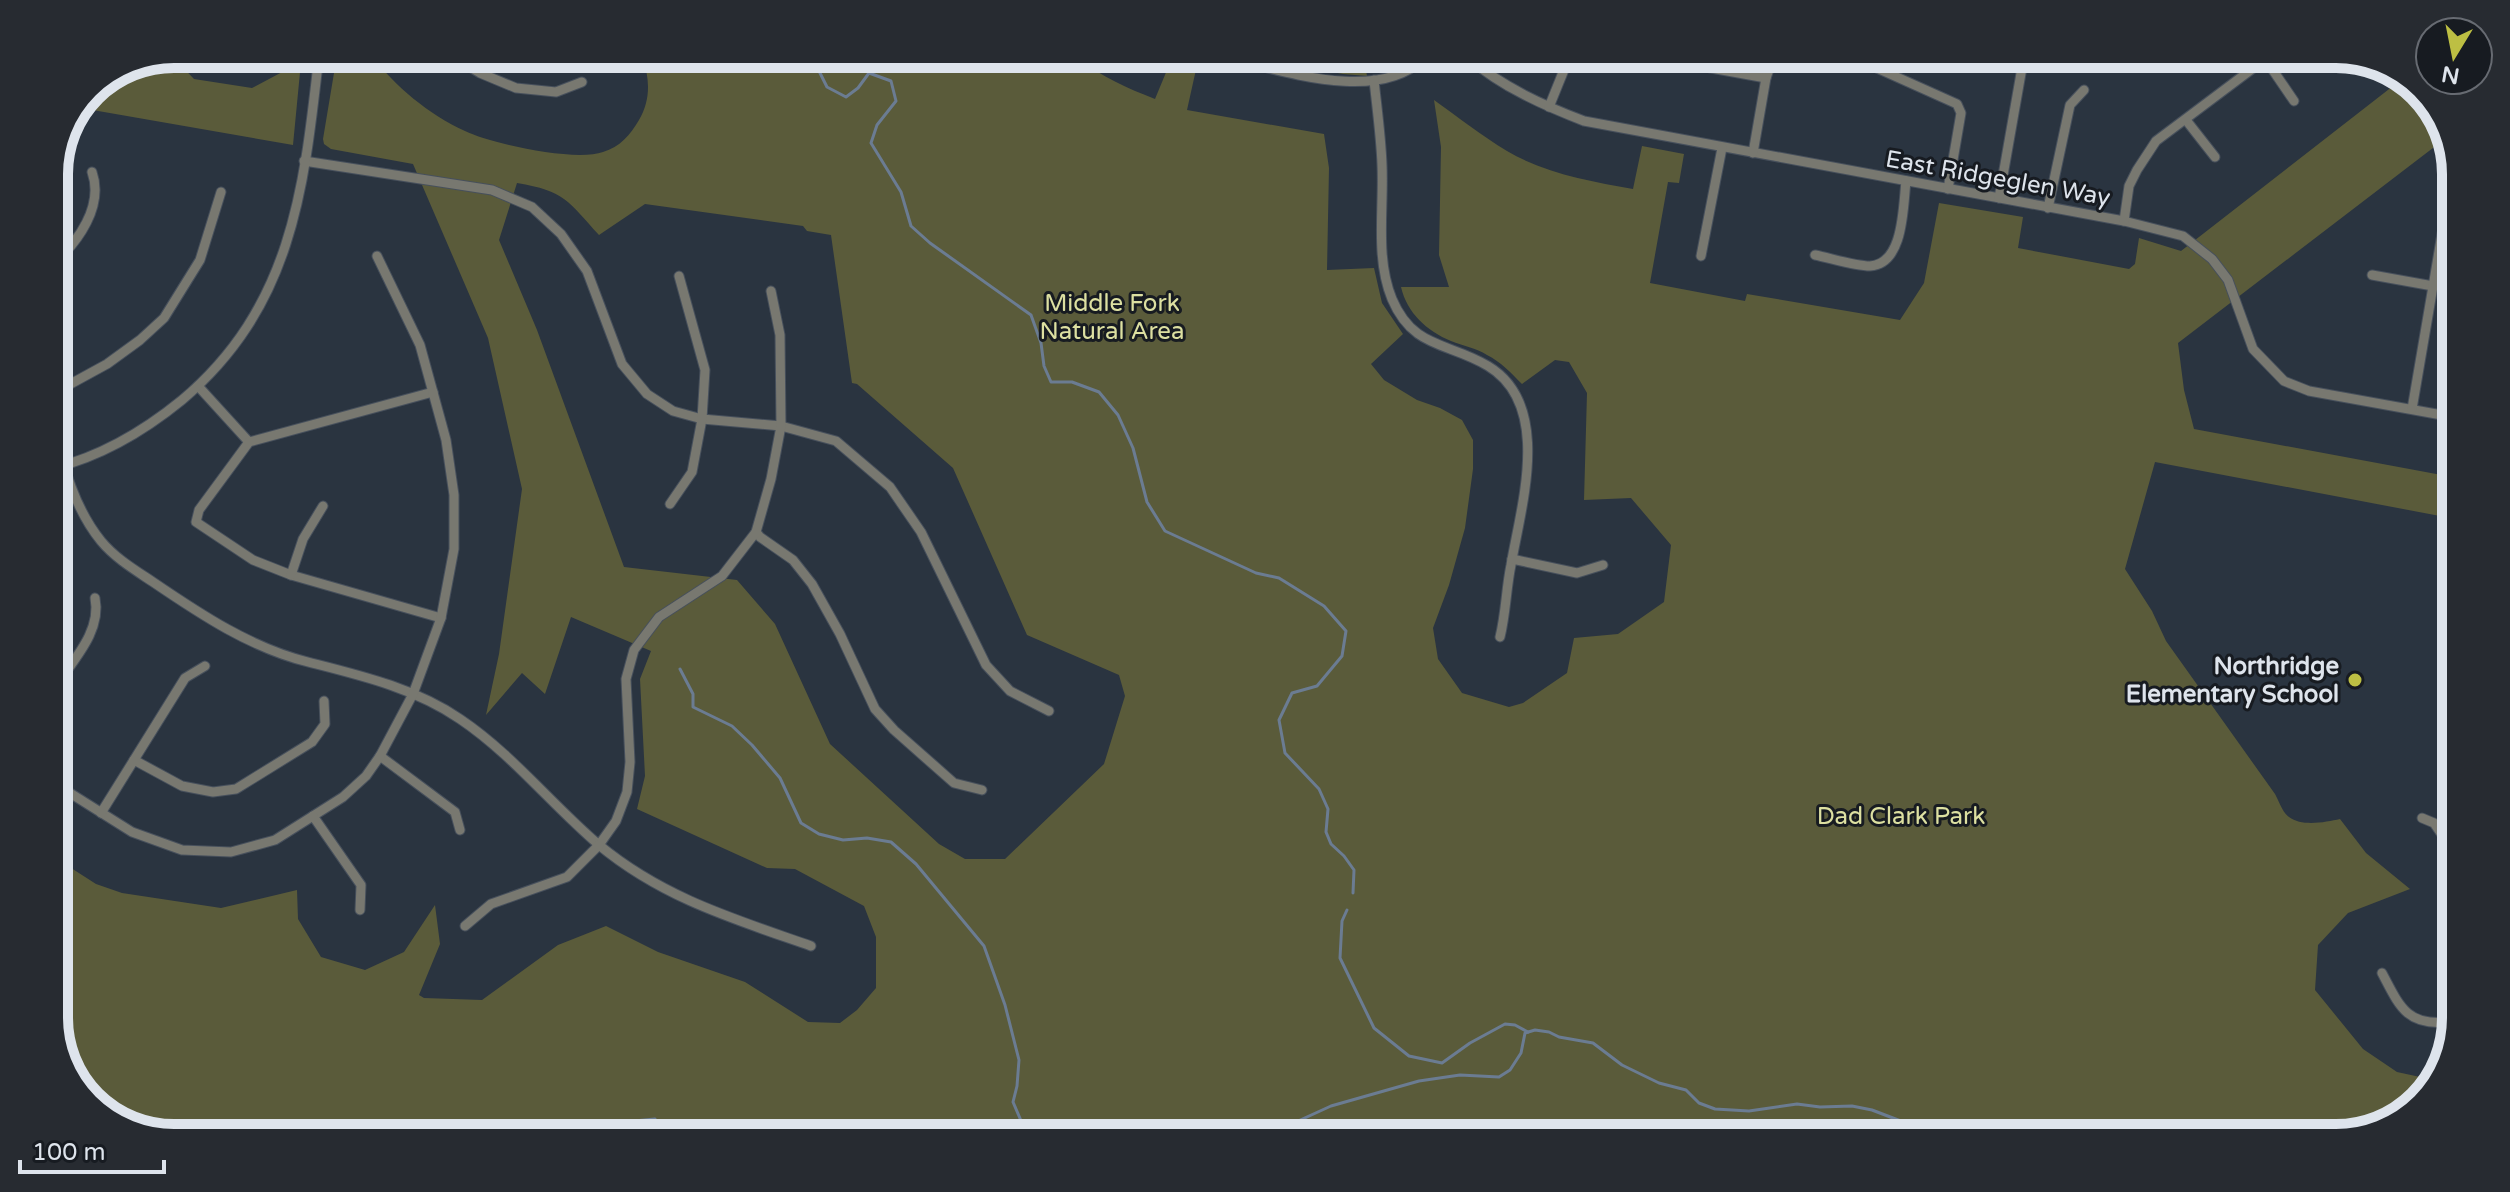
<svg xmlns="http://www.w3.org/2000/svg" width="2510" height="1192" font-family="'Varela Round',sans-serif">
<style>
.green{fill:#5a5b3a;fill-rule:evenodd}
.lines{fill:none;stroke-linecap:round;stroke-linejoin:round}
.stream{stroke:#6b7c92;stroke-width:3}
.minor-casing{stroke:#47505c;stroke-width:11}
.minor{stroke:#787870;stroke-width:9}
.poi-dot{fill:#bdbf43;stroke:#171b21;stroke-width:3}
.labels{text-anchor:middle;stroke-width:6;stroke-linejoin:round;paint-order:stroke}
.street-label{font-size:24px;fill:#dee4ec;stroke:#171b21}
.park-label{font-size:24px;fill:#dde0a1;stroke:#171b21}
.poi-label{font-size:24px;font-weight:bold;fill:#dee4ec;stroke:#171b21;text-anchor:end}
.rim{fill:none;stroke:#dee4ec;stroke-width:10}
</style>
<rect width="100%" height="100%" fill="#2a3440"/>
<g class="green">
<path d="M 171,55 L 194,79 L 252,88 L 301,62 L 293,145 L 81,108 L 89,89 Z"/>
<path d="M 337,55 L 371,55 C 396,87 428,114 465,131 C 492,144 575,162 603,152 C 620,147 630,135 639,120 C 651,100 650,78 642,56 L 1078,58 C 1102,77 1127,88 1155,99 L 1172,58 L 1197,65 L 1187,110 L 1324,134 L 1329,168 L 1327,270 L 1374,268 L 1382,303 L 1403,334 L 1371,364 L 1384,380 L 1417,400 L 1440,408 L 1462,420 L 1473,440 L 1473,469 L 1465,528 L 1449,585 L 1433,628 L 1438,659 L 1462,693 L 1509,707 L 1523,703 L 1567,673 L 1574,638 L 1618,634 L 1664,602 L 1671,545 L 1631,498 L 1584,500 L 1587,393 L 1569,362 L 1555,360 L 1522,384 C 1511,373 1501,362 1487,355 C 1476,348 1463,346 1451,341 C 1427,331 1407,313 1401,287 L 1449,287 L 1439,255 L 1441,147 L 1434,100 C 1458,117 1482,136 1507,151 C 1546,174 1590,181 1633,189 L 1642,146 L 1684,154 L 1679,183 L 1668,182 L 1650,283 L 1745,301 L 1747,294 L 1900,320 L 1924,283 L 1939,203 L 2023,217 L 2018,248 L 2129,269 L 2135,264 L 2139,238 L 2181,251 L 2402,79 L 2436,107 L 2446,138 L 2178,343 L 2184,390 L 2194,429 L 2447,476 L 2440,516 L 2155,462 L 2125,569 L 2152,611 L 2166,641 L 2275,794 C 2279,801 2282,812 2289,817 C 2302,827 2326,822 2340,819 L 2366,853 L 2410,889 L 2348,913 L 2318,945 L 2315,990 L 2363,1049 L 2397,1072 L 2434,1080 L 2402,1118 L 2337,1138 L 127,1129 L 74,1085 L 54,1027 L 54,857 L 96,884 L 122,893 L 221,908 L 297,890 L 298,919 L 321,957 L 365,970 L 404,952 L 435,905 L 440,944 L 419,995 L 424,998 L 482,1000 L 558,945 L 606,926 L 658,952 L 745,982 L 808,1022 L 840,1023 L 857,1010 L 876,988 L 876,937 L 864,906 L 795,869 L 767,868 L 637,809 L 645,776 L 640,679 L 651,651 L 571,617 L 545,694 L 522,673 L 486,715 L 499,654 L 522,489 L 488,338 L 413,164 L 331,149 L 324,144 L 323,139 ZM 517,183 C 565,191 568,201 599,235 L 645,204 L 803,226 L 807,231 L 831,235 L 852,383 L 857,384 L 953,468 L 1027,635 L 1119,675 L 1125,696 L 1104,764 L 1005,859 L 965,859 L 939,844 L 830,744 L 775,624 L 737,580 L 624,567 L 537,330 L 499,240 Z"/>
<path d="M 1264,59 L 1364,59 L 1367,76 L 1343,74 Z"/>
</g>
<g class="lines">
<g class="stream">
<path d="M 806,57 L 818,69 L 827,87 L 846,97 L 858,88 L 869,73 L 891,81 L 896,101 L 877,125 L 871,143 L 901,192 L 911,226 L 930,243 L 1031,315 L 1041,343 L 1044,366 L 1051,382 L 1072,382 L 1099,392 L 1118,415 L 1133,448 L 1147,502 L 1165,531 L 1256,573 L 1279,578 L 1324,606 L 1346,631 L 1342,656 L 1317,686 L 1292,693 L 1279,720 L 1285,753 L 1319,789 L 1328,809 L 1326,832 L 1331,844 L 1344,856 L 1354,870 L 1353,893"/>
<path d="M 680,669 L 693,694 L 693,707 L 732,726 L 752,745 L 780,778 L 801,823 L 819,834 L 843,840 L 867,838 L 891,842 L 916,864 L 984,946 L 1005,1005 L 1019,1060 L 1017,1086 L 1013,1102 L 1022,1123"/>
<path d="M 1347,910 L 1342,921 L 1340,958 L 1374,1028 L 1409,1056 L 1442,1063 L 1470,1043 L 1505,1024 L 1515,1025 L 1528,1032"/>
<path d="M 612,1131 L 634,1121 L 655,1119 L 662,1131"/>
<path d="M 1011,1132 L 1022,1123 L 1031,1133"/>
<path d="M 1270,1134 L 1331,1106 L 1419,1081 L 1460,1075 L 1499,1077 L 1510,1070 L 1521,1053 L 1525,1033 L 1535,1030 L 1549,1032 L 1559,1037 L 1593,1043 L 1622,1065 L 1659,1083 L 1686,1090 L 1699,1103 L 1715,1109 L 1749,1111 L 1797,1104 L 1820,1107 L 1852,1106 L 1872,1110 L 1940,1136"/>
</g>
<defs>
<g id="minor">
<path d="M 450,55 L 480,73 L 516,88 L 556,92 L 582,82"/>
<path d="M 1227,58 C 1282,70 1376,104 1423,59"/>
<path d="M 1470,59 C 1502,87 1545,106 1584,121 L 2124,221 L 2183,236 L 2212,259 L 2228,280 L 2253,349 L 2284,381 L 2309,391 L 2453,417"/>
<path d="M 1678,62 L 1766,78"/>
<path d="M 2268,63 L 2294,101"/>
<path d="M 1870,65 L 1957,104 L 1961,113 L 1948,189"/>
<path d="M 1374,80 C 1377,109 1381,137 1382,165 C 1384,209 1375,258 1392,299 C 1413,349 1448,342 1488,366 C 1553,405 1521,506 1511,565 C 1506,589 1506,613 1500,637"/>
<path d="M 1549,107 L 1568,60"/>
<path d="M 2186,120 L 2215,157"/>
<path d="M 1753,153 L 1766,78 L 1772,61"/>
<path d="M 304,161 L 492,190 L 532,207 L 561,234 L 587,271 L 622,364 L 647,394 L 673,411 L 702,419 L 781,426 L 836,441 L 890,487 L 921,532 L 986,665 L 1010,691 L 1049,711"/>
<path d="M 1999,198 L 2023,62"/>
<path d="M 2048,208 L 2070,105 L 2084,90"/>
<path d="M 2124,221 L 2129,186 L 2137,170 L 2156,141 L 2260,63"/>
<path d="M 1815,255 C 1830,258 1855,266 1870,266 C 1904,264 1903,207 1906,181"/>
<path d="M 1701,256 L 1722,148"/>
<path d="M 54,263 C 78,242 104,206 92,172"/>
<path d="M 2372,275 L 2433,286"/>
<path d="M 198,386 L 249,442"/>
<path d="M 433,392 L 249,442 L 199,510 L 196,522 L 253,560 L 291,575 L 441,618"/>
<path d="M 54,393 L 107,364 L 140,340 L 164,318 L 200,260 L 221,192"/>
<path d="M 2412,409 L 2443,228 L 2455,209"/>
<path d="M 54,430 C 64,468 75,509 101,541 C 115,558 135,570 153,582 C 200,614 251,648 308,662 C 359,675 415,688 460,719 C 512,754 551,804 599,845 C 663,898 734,919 811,946"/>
<path d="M 54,468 C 102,456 144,431 182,400 C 292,307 304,190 319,55"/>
<path d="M 670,504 L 692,472 L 702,419 L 705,370 L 679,276"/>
<path d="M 756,532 L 760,537 L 793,560 L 812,584 L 840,634 L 875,709 L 894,730 L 954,783 L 982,790"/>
<path d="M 1512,559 L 1577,573 L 1603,565"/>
<path d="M 291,575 L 303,539 L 323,506"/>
<path d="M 2451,634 C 2434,607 2447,559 2452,529"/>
<path d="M 54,689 C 72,661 102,632 95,598"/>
<path d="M 380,756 L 455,812 L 460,830"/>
<path d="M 134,760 L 182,786 L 213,792 L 236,789 L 312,742 L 325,724 L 324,701"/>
<path d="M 54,783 L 132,832 L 182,850 L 231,852 L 275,840 L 343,797 L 366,776 L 380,756 L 413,694 L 441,618 L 454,549 L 454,495 L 446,440 L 420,345 L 377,256"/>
<path d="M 101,813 L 185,678 L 205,666"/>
<path d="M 313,816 L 361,885 L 360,910"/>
<path d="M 2422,818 L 2434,823 L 2449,845"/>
<path d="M 465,926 L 491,904 L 567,877 L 599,845 L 616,821 L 627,792 L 630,762 L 626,679 L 634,650 L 659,617 L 722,576 L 756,532 L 771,479 L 781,426 L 780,335 L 771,291"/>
<path d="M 2382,973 C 2399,1005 2406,1026 2447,1022"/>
</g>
</defs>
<use href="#minor" class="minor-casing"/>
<use href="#minor" class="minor"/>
</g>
<circle class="poi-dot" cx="2355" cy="680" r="8"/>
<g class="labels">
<g class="street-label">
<text transform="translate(1998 178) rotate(10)" y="8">East Ridgeglen Way</text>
</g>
<g class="park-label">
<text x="1112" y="311">Middle Fork<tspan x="1112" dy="28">Natural Area</tspan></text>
<text x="1901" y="824">Dad Clark Park</text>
</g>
<g class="poi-label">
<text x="2339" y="674">Northridge<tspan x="2339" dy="28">Elementary School</tspan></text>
</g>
</g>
<path d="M0 0H2510V1192H0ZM174 68H2336A106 106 0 0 1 2442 174V1018A106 106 0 0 1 2336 1124H174A106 106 0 0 1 68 1018V174A106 106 0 0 1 174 68Z" fill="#272b31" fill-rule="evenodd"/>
<path class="rim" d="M174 68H2336A106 106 0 0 1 2442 174V1018A106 106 0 0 1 2336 1124H174A106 106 0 0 1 68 1018V174A106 106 0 0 1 174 68Z"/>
<g transform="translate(2454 56) rotate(190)"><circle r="38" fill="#171b21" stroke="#676b72" stroke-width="2"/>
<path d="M0-6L14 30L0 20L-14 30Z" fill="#bdbf43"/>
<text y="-12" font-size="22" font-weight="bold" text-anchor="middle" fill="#dee4ec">N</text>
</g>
<path d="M20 1160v12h144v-12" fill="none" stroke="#dee4ec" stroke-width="4"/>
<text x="32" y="1160" font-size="24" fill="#dee4ec" stroke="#171b21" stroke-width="6" paint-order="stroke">100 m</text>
</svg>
